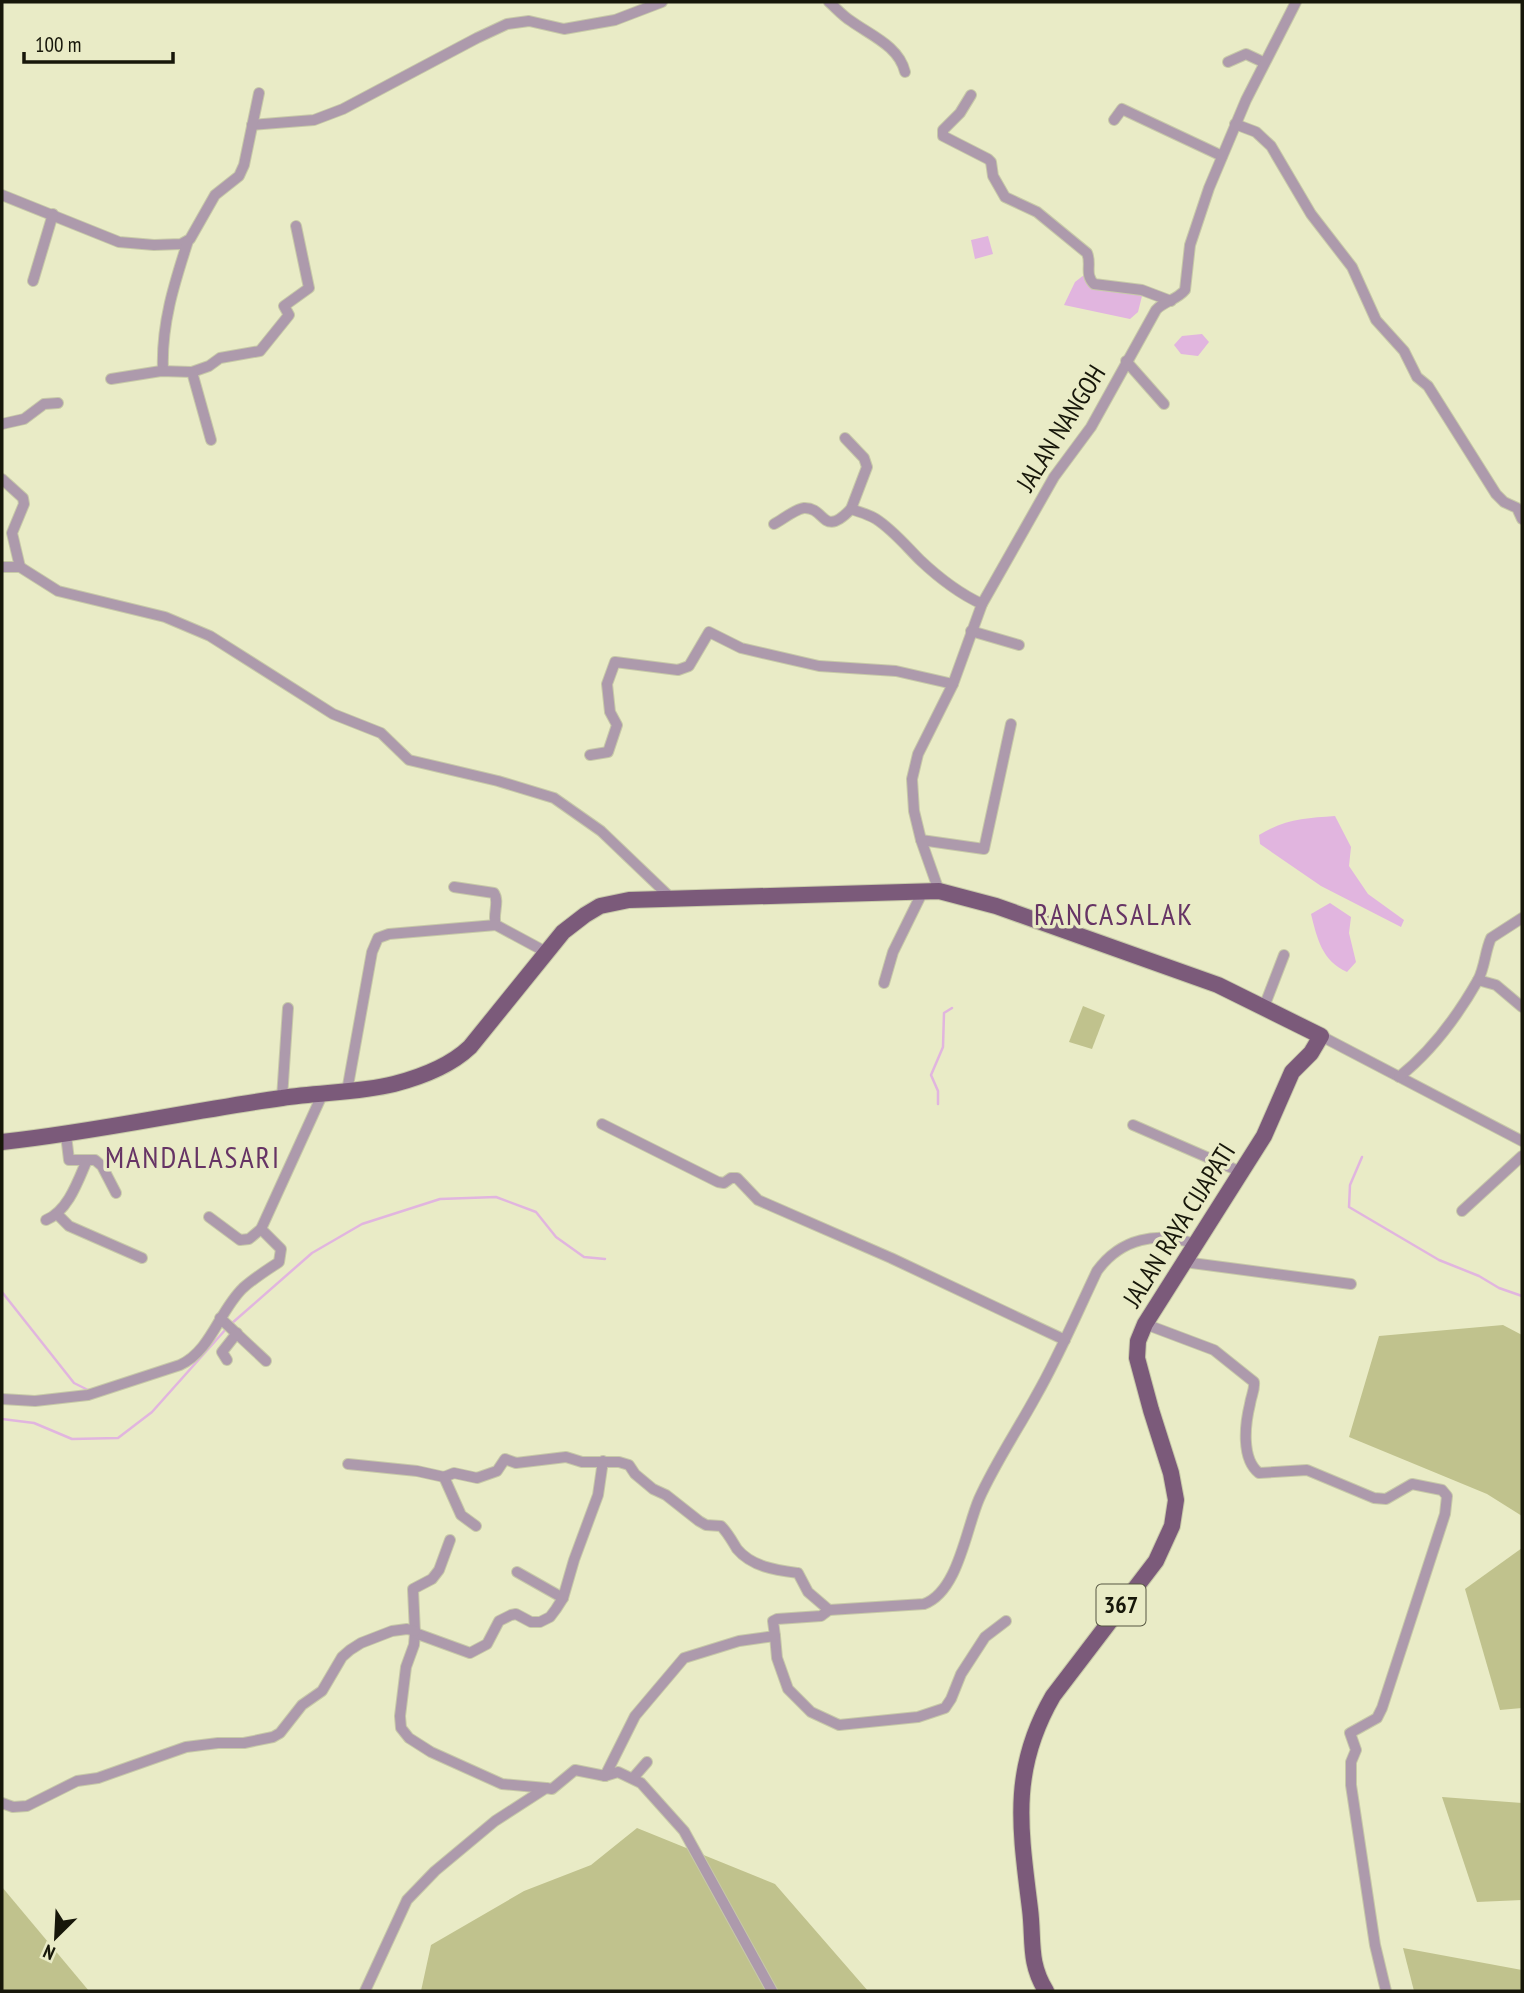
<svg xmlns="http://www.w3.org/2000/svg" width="1524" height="1993" font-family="'PT Sans Narrow',sans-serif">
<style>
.green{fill:#c0c28d}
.water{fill:#e1b5df}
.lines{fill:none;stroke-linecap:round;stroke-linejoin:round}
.stream{stroke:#e1b5df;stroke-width:2.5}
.street-casing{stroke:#c7c9a8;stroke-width:12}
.primary-casing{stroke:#c7c9a8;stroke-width:18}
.street{stroke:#ad9aac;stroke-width:10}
.primary{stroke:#7b5a7a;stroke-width:16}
.labels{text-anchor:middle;stroke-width:7;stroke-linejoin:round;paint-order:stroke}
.shield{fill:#e9ebc6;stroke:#565742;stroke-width:2}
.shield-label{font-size:24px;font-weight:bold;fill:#17170a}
.street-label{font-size:26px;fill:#17170a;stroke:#e9ebc6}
.quarter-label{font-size:30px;letter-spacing:2px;fill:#663465;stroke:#e9ebc6}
</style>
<rect width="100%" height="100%" fill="#e9ebc6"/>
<g class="green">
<path d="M 1083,1006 L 1105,1015 L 1092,1049 L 1069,1042 Z"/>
<path d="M 1503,1325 L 1522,1335 L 1522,1516 L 1487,1494 L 1349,1437 L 1379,1336 Z"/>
<path d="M 1522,1548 L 1522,1708 L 1500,1710 L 1465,1589 Z"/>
<path d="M 1442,1797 L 1522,1803 L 1522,1900 L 1477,1902 Z"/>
<path d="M 637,1828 L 775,1884 L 868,1991 L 421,1991 L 431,1945 L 524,1891 L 591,1865 Z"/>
<path d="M 2,1887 L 89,1991 L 2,1991 Z"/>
<path d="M 1403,1948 L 1522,1970 L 1522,1991 L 1414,1991 Z"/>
</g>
<g class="water">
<path d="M 988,236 L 993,254 L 975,259 L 971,240 Z"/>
<path d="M 1084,275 L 1142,296 L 1138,312 L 1130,319 L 1064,305 L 1075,282 Z"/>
<path d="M 1202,334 L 1209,342 L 1198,356 L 1181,354 L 1174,345 L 1182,336 Z"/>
<path d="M 1335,816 L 1351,847 L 1349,866 L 1368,894 L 1404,920 L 1401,927 L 1321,886 L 1260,844 L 1259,835 C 1285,819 1306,818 1335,816 Z"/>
<path d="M 1330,903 L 1351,917 L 1349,933 L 1356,962 L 1347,972 C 1322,961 1317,938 1311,914 Z"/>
</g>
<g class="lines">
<g class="stream">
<path d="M 938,1104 L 938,1091 L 931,1075 L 943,1047 L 944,1013 L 952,1008"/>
<path d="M 1362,1157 L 1350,1185 L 1349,1207 L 1439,1260 L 1479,1276 L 1499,1288 L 1522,1296"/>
<path d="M 2,1292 L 74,1383 L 90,1391"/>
<path d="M 231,1324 L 312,1253 L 362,1224 L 440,1199 L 496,1197 L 536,1212 L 556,1237 L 584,1257 L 605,1259"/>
<path d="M 2,1419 L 34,1423 L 72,1439 L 118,1438 L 152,1412 L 226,1329"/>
</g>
<defs>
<g id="street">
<path d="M 829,2 C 836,8 843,16 851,21 C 870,35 899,46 905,72"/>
<path d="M 1228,62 L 1246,54 L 1263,62"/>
<path d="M 971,95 L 960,113 L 943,130 L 943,136 L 988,159 L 991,162 L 993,176 L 1005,197 L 1037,212 L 1087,253 C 1092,264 1084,274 1094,284 L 1142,290 L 1171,301"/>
<path d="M 1114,120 L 1122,109 L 1222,156"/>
<path d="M 1235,124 L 1256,132 L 1271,146 L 1311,214 L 1352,267 L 1376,320 L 1404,351 L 1417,377 L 1428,386 L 1496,494 L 1504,502 L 1517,508 L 1522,519"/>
<path d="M 252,125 L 314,120 L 343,109 L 477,38 L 507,24 L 529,21 L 564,29 L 615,20 L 662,2"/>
<path d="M 2,195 L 119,242 L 154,245 L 181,244 L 190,239 L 215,195 L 239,176 L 244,165 L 259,93"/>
<path d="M 33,281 L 53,214"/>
<path d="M 1126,361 L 1164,404"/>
<path d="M 163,371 C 161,325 174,284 188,241"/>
<path d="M 192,372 L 209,366 L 220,358 L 260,351 L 289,315 L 284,306 L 309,288 L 296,226"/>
<path d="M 111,379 L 161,371 L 192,372 L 211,440"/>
<path d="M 2,424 L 24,419 L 44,404 L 58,403"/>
<path d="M 845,438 L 864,458 L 867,467 L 851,509"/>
<path d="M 2,479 L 23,498 L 24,504 L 12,533 L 20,567"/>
<path d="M 774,524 C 782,520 795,509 804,508 C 826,507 822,539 851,509 C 859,512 868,514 876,519 C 893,530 906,546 920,560 C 939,578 958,593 982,604"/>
<path d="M 2,567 L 20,567 L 58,591 L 165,617 L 210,636 L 333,714 L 381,733 L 409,760 L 498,781 L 554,798 L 601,831 L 670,897"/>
<path d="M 971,631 L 1019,645"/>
<path d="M 590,755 L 608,752 L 617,725 L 610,712 L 607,684 L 615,662 L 678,670 L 689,666 L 709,632 L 741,648 L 819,666 L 896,671 L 953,684"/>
<path d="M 921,840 L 984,849 L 1011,724"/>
<path d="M 454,887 L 494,893 C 500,902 492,915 496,925 L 546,952"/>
<path d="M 939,891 L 921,840 L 914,811 L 912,779 L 918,754 L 953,684 L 982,604 L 1054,477 L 1091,427 L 1156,310 C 1164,301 1177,300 1185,290 L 1190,245 L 1209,188 L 1246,100 L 1296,2"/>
<path d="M 1478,980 L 1496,985 L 1522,1007"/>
<path d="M 884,983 L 893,952 L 923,891"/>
<path d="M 1264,1007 L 1284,955"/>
<path d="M 1321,1036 L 1522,1141"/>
<path d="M 1399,1077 C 1433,1050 1457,1017 1478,980 C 1485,967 1485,951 1491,938 L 1522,918"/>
<path d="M 347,1091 L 372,952 L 378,938 L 389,934 L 496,925"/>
<path d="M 282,1098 L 288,1008"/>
<path d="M 602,1124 L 718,1182 L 724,1183 L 731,1178 L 737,1178 L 758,1200 L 891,1258 L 1065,1340"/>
<path d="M 1133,1125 L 1241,1172"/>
<path d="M 66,1135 L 69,1160 L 95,1160 L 102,1166 L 116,1193"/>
<path d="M 1462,1211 L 1522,1156"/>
<path d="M 57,1214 L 69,1226 L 142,1258"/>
<path d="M 46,1220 C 68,1211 78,1181 87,1160"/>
<path d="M 261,1229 L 323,1093"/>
<path d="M 1184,1262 L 1351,1284"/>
<path d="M 220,1318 L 266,1361"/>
<path d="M 1145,1324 L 1214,1350 L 1254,1382 C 1255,1390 1251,1396 1250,1404 C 1245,1424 1241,1459 1259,1473 L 1307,1470 L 1374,1498 L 1386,1499 L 1412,1484 L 1442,1490 L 1447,1496 L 1445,1514 L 1382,1708 L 1377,1718 L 1350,1733 L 1356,1750 L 1351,1762 L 1351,1785 L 1375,1945 L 1386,1991"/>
<path d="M 227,1360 L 222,1352 L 237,1333"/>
<path d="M 2,1399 L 35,1401 L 88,1395 L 180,1365 C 211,1351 219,1311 243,1288 C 254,1278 267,1270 279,1262 L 281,1249 L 261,1229 L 249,1239 L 240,1240 L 209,1217"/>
<path d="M 348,1464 L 417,1471 L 444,1477 L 454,1473 L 477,1478 L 497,1471 L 505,1459 L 516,1463 L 566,1457 L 582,1462 L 619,1462 L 629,1465 L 635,1474 L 653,1489 L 666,1495 L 699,1521 L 706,1525 L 721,1526 C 728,1533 732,1541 737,1549 C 752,1567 776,1570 798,1573 L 808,1592 L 829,1610"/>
<path d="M 444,1477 L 461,1515 L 476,1526"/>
<path d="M 450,1540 L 439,1570 L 432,1579 L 413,1589 L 415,1633 L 414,1645 L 406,1667 L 400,1716 L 401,1728 L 409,1738 L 431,1752 L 502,1784 L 546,1788"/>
<path d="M 517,1572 L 563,1598"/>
<path d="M 415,1633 L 470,1653 L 487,1644 L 499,1621 L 511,1615 L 516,1614 L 531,1622 L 540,1622 L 550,1617 L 556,1609 L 563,1598 L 574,1560 L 598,1495 L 603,1461"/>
<path d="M 775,1636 L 777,1658 L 788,1689 L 811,1712 L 839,1725 L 918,1717 L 945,1708 L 951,1699 L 961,1674 L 985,1637 L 1006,1621"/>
<path d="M 605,1776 L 618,1772 L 641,1783 L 684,1831 L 772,1991"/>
<path d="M 633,1778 L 647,1762"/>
<path d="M 2,1803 L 13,1807 L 27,1806 L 77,1781 L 98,1778 L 186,1747 L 218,1743 L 244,1743 L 273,1737 L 280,1733 L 302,1705 L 322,1691 L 342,1657 L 350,1650 L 361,1643 L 392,1631 L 407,1629 L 415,1631"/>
<path d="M 365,1991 L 407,1900 L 435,1871 L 495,1821 L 546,1788 L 552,1789 L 575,1770 L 605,1776 L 635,1716 L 684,1658 L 739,1641 L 775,1636 L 773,1621 L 777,1619 L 821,1616 L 829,1610 L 924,1604 C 958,1592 966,1529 979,1499 C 995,1463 1017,1431 1036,1396 C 1059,1356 1077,1313 1097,1271 C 1121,1238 1157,1231 1195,1244"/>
</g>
<path id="primary" d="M 2,1142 C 96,1132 188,1111 282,1098 C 319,1092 358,1093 394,1084 C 421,1077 449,1067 470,1047 L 563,932 L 585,915 L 600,906 L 629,900 L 939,891 L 996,906 L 1218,985 L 1321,1036 L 1311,1053 L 1292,1072 L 1264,1136 L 1145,1324 L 1138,1341 L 1137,1358 L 1151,1410 L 1171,1473 L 1176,1500 L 1172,1526 L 1156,1561 L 1053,1696 C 1010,1770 1020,1828 1030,1909 C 1034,1940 1028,1962 1046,1991"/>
</defs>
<use href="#street" class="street-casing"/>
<use href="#primary" class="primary-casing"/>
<use href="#street" class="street"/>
<use href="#primary" class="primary"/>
</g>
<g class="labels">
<rect class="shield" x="1096.5" y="1584.5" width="49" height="41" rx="5"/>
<g class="shield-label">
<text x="1121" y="1613">367</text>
</g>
<g class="street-label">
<text transform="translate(1061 428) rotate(-58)" y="9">JALAN NANGOH</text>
<text transform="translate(1179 1225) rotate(-58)" y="9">JALAN RAYA CIJAPATI</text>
</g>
<g class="quarter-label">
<text x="1114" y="925">RANCASALAK</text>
<text x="193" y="1168">MANDALASARI</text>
</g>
</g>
<rect width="1524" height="1993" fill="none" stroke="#17170a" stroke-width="7"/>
<g transform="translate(56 1937) rotate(204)" stroke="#e9ebc6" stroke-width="5" paint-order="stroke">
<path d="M0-5L12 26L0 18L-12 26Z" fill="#17170a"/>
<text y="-10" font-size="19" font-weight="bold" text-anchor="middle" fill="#17170a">N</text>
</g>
<path d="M24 52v10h149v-10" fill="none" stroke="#17170a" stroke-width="3.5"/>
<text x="35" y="52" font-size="21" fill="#17170a" stroke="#e9ebc6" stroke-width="5" paint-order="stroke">100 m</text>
</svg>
